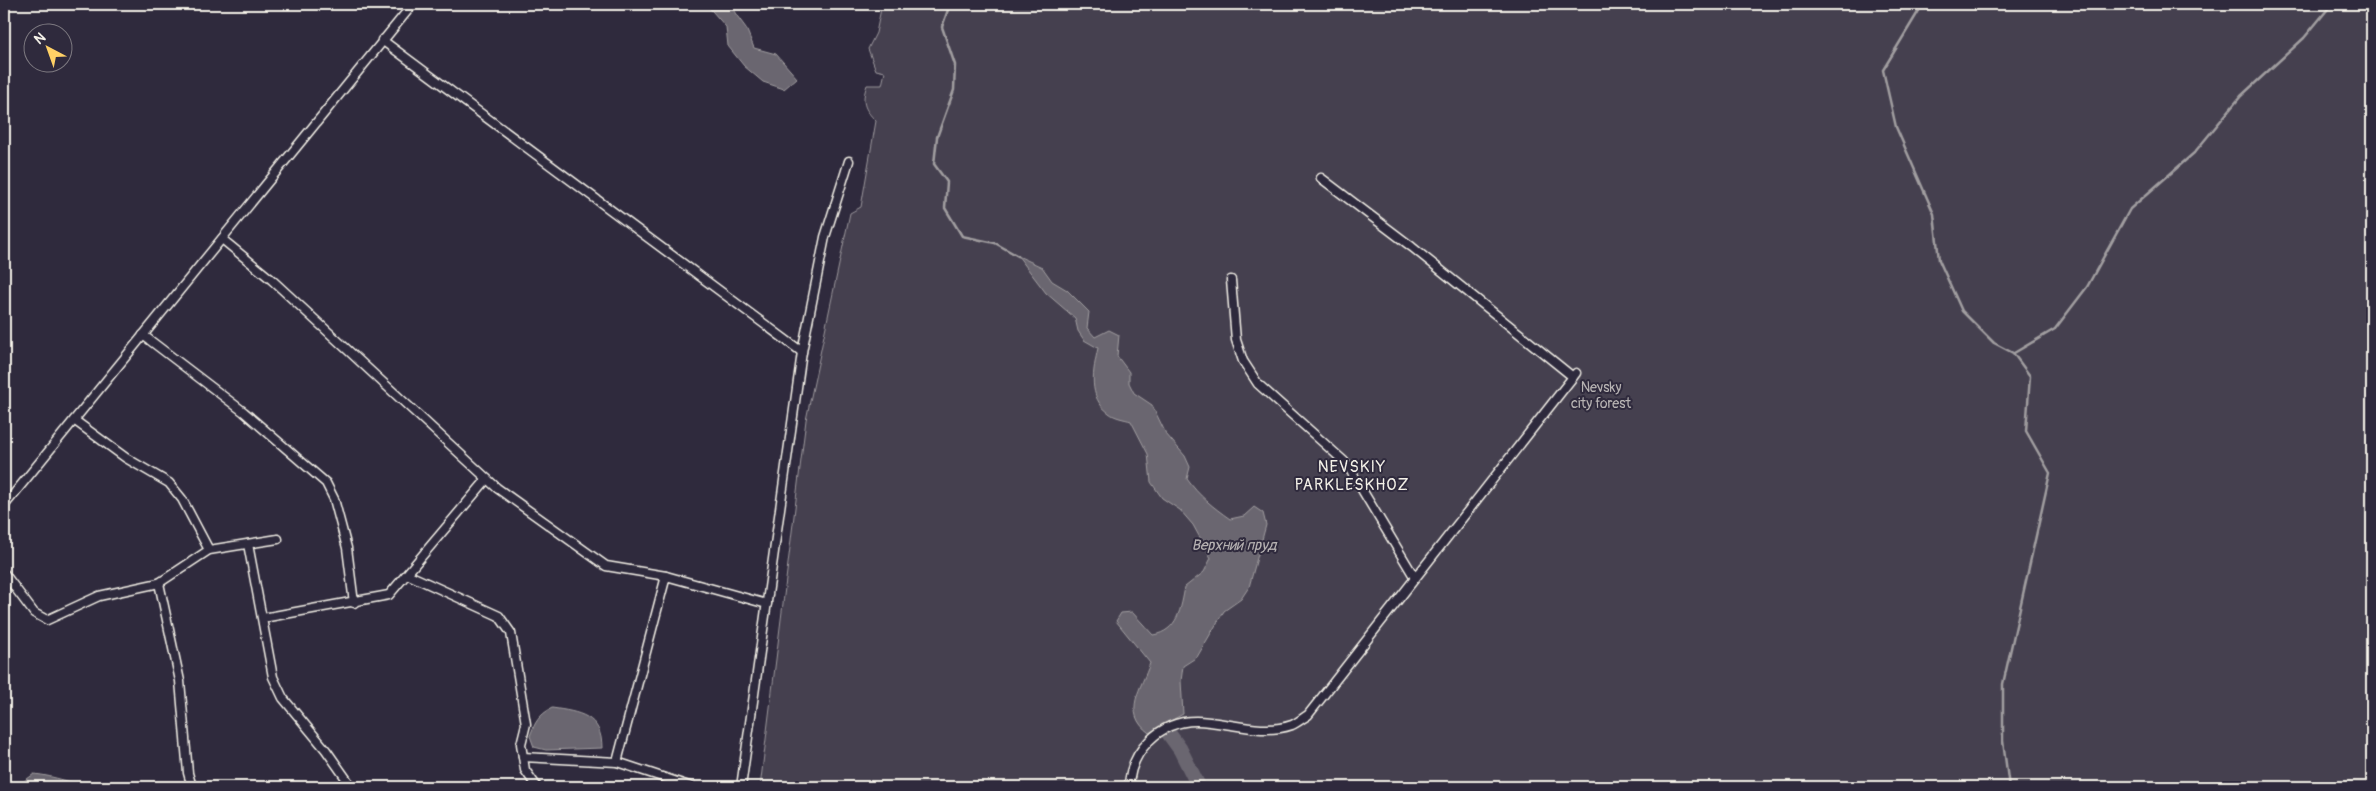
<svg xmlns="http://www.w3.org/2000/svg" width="2376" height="791" font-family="Pangolin,sans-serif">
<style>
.green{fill:#454050;stroke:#9c989c}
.water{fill:#6a6670;stroke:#a19ea0}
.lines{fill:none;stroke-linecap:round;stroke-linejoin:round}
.stream{stroke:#a19ea0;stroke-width:2.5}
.river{stroke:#6a6670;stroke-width:15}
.street-casing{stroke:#f4f1e8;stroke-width:11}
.street{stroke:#2f2a3d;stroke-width:8}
.labels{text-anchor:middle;stroke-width:4;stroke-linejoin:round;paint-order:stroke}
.park-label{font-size:14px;fill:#b7b3b3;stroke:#2f2a3d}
.water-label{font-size:15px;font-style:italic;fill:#b6b2b2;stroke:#2f2a3d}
.quarter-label{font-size:16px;letter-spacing:1px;fill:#f4f1e8;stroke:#2f2a3d}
</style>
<rect width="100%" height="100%" fill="#2f2a3d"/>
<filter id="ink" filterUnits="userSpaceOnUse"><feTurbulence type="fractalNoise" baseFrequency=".02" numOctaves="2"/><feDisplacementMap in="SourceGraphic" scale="10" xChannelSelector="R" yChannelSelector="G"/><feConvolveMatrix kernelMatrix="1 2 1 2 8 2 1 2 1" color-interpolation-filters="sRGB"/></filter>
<g filter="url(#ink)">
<path class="green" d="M 882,4 L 2372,4 L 2372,787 L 760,787 L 806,420 L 850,213 L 861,207 L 876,121 C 864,109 861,102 867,85 L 882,85 L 885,72 L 876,70 L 868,49 L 876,33 Z"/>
<g class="water">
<path d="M 706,4 L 734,4 L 735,13 L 746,28 L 754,48 L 776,54 L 797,78 L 784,89 L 763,82 L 744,66 L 728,46 L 726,27 Z"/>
<path d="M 1018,256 L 1042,267 L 1052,281 L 1067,290 L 1089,312 L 1087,328 L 1095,337 L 1109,330 L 1119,335 L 1117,356 L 1129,372 L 1129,383 L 1134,393 L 1152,405 L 1166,434 L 1185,456 L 1190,467 L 1187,479 C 1199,496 1213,507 1230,519 L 1244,516 L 1254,507 L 1263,513 L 1266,525 L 1249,587 L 1241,599 L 1224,611 L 1197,657 L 1183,666 L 1181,681 L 1183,714 L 1149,733 C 1121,712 1142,688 1150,663 L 1116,621 L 1121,613 L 1132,612 L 1153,635 C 1178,631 1181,608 1185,587 L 1204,572 L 1211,558 L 1193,525 L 1180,510 L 1162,498 L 1151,482 L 1148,454 L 1131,421 C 1125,419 1115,418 1109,413 C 1087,397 1093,371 1098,348 L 1084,340 L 1078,331 L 1075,318 L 1046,293 Z"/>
<path d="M 552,708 C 579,712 602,715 602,748 L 546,750 L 534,747 L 530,736 C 535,722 539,715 552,708 Z"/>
<path d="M 34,774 C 55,776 73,784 93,787 L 16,787 Z"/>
</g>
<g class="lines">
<g class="stream">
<path d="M 950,4 L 942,27 L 955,65 L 954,90 L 937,137 L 934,164 L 947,182 L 945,208 L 962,236 L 995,243 L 1018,256"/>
<path d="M 1923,4 L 1883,70 L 1896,127 L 1934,214 L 1939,260 L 1962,311 L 1994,343 L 2013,353 L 2030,376 L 2026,431 L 2050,473 L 2003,684 L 2003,741 L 2009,787"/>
<path d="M 2014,353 L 2055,329 L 2087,287 L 2130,209 L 2194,153 L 2241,96 L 2304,38 L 2332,4"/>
</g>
<path class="river" d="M 1167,731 L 1180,749 L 1199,787"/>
<defs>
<g id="street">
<path d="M 382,40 L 802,352"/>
<path d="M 1321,178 L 1412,247 L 1573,377"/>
<path d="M 222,239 L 272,280 L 497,488 L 606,566 L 666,576 L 767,604"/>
<path d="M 1231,280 L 1236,340 L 1243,361 L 1258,384 L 1346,463 L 1415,578"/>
<path d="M 143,335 L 244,412 L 326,483 L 334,499 L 347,548 L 354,603"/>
<path d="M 74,420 L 126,458 L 169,483 L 182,499 L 209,550"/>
<path d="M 4,506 L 413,4"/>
<path d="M 248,544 L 273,677 L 283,698 L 326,750 L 352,787"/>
<path d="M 4,573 L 34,613 L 47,620 L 99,596 L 159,583 L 209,550 L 278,539"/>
<path d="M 409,575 L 499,616 L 511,633 L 526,724 L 521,744 L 525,770 L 537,787"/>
<path d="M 159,583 L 180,681 L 188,773 L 192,787"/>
<path d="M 263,618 L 389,595 L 487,479"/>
<path d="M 523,757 L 617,762 L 692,787"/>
<path d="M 617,762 L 666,576"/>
<path d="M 741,787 L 802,352 L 825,237 L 849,161"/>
<path d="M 1129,787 C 1130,752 1159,721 1196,721 C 1226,721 1261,736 1292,725 C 1297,723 1303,718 1308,715 L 1576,373"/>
</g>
</defs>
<use href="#street" class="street-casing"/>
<use href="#street" class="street"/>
</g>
</g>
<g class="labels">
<g class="park-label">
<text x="1601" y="392">Nevsky<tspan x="1601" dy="16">city forest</tspan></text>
</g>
<g class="water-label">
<text x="1234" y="550">Верхний пруд</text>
</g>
<g class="quarter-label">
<text x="1352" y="472">NEVSKIY<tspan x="1352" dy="18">PARKLESKHOZ</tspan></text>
</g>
</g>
<rect width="2376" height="791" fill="none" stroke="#2f2a3d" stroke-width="20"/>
<rect x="10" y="10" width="2356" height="771" fill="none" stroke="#f4f1e8" stroke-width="2" filter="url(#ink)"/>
<g transform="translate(48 48) rotate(319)"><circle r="24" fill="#2f2a3d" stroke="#7e7a81"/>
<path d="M0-4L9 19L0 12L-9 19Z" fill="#ffd166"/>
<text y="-8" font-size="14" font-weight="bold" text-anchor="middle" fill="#f4f1e8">N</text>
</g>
</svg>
